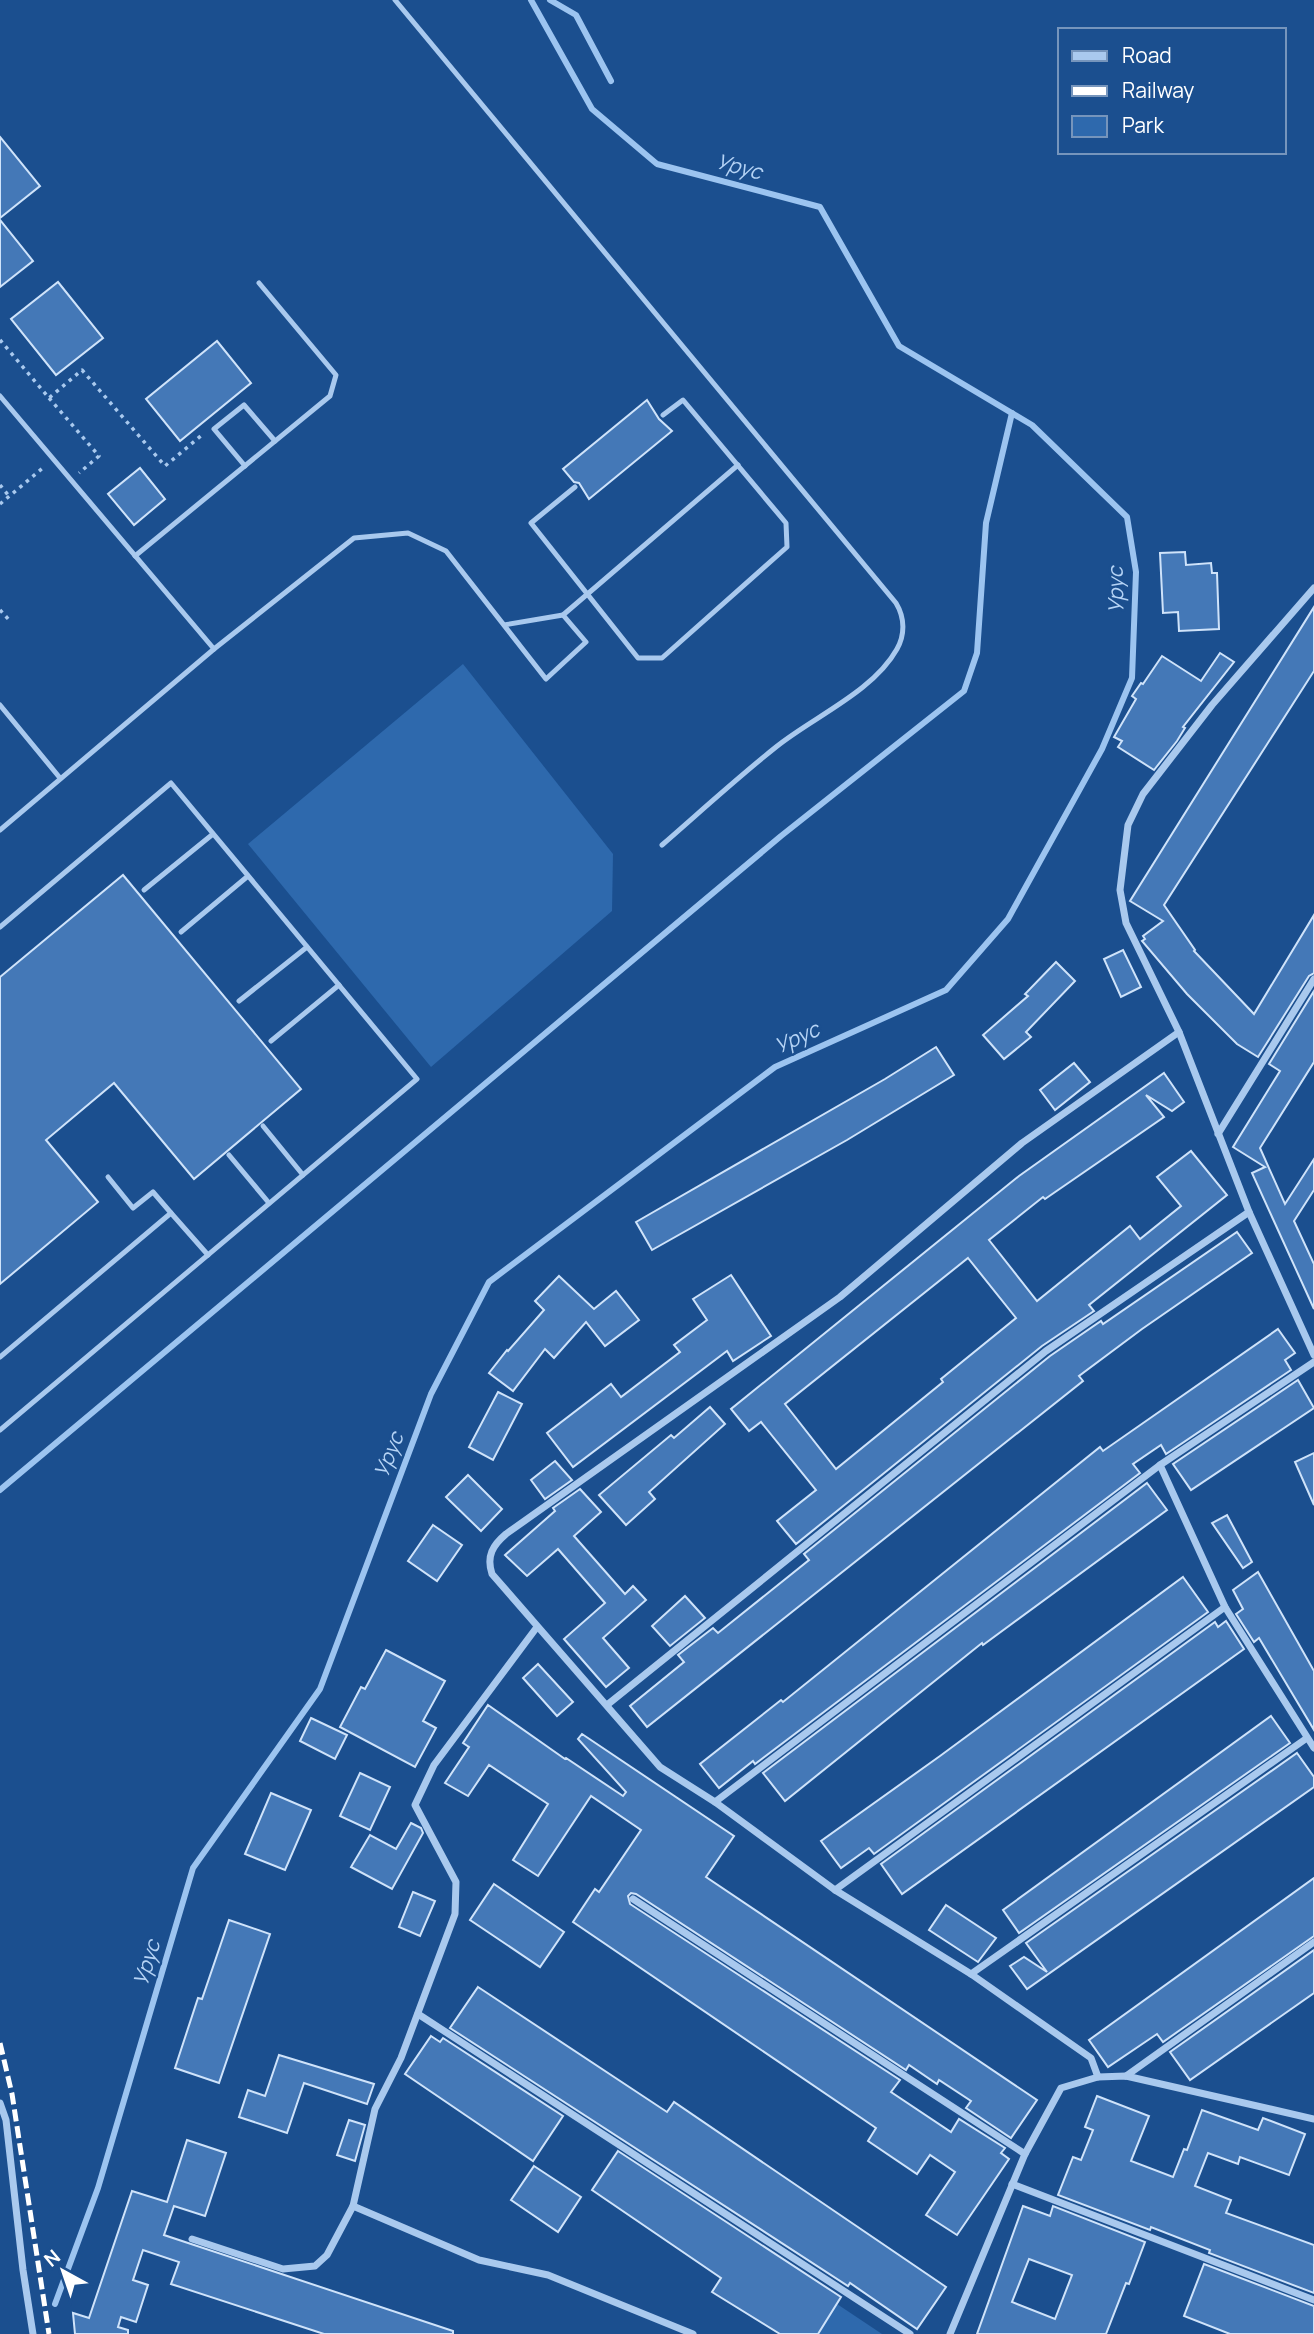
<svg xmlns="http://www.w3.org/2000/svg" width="1314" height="2334" font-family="Manrope,sans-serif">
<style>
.green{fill:#2e69ad}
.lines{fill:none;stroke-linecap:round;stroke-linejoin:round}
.stream{stroke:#9cc4f0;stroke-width:6}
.building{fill:#4478b7;stroke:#cfe3fa;stroke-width:2;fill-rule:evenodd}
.path{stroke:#a9c9ee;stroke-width:3.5;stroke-dasharray:3.5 5;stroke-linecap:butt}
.lane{stroke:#a9c9ee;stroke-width:5}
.street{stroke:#a9c9ee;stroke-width:7}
.rail{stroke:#fff;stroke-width:5;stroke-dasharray:12 5;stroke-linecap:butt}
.labels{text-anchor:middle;stroke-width:5;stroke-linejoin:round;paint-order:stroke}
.water-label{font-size:21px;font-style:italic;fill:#b5d3f5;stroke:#1b4f8f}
</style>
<rect width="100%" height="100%" fill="#1b4f8f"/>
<g class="green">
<path d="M 463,664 L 613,854 L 612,911 L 431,1067 L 248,844 Z"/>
<path d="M 837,2304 L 882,2334 L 818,2334 Z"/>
</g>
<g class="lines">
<g class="stream">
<path d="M 550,0 L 576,15 L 611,81"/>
<path d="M 0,1490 L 781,836 L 964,691 L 977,653 L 986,523 L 1012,413"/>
<path d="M 55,2304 L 98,2188 L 193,1868 L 320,1689 L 431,1394 L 489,1282 L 775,1067 L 946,990 L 1008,919 L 1102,749 L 1132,678 L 1136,572 L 1127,517 L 1032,425 L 899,346 L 820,207 L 657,164 L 592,109 L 531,0"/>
</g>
</g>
<g class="building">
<path d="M 0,137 L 40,186 L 0,218 Z"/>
<path d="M 0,220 L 33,261 L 0,287 Z"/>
<path d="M 58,282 L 103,338 L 56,375 L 11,319 Z"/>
<path d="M 217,341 L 251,383 L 180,441 L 146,399 Z"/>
<path d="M 647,400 L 659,419 L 672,431 L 589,499 L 579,483 L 574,482 L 563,469 Z"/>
<path d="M 140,468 L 165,499 L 134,525 L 108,494 Z"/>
<path d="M 1185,552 L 1186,565 L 1211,563 L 1212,573 L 1217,573 L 1219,629 L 1179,631 L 1178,612 L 1163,613 L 1160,553 Z"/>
<path d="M 1314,607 L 1314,671 L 1164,905 L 1195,950 L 1194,951 L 1254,1014 L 1314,915 L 1314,973 L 1309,976 L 1258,1057 L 1237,1044 L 1187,994 L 1142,941 L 1145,939 L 1143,936 L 1163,921 L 1130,901 Z"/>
<path d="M 1220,653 L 1234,662 L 1183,727 L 1185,728 L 1177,741 L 1154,770 L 1118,747 L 1122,741 L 1114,737 L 1136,699 L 1132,696 L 1141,683 L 1143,684 L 1162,656 L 1201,681 Z"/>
<path d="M 123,875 L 301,1089 L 194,1179 L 114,1083 L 46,1140 L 98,1202 L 0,1284 L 0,977 Z"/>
<path d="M 1123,950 L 1141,987 L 1121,997 L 1104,959 Z"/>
<path d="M 1056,962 L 1075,981 L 1026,1032 L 1031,1037 L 1004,1059 L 983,1035 L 1028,996 L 1025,994 Z"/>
<path d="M 1314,991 L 1314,1062 L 1260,1148 L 1285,1204 L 1314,1159 L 1314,1190 L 1294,1221 L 1314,1264 L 1314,1309 L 1252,1173 L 1265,1167 L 1233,1147 L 1280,1071 L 1269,1064 Z"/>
<path d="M 936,1047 L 954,1075 L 847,1140 L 652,1250 L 636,1222 L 885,1079 Z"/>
<path d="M 1074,1063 L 1090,1082 L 1055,1110 L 1040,1090 Z"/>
<path d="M 1164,1073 L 1184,1102 L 1172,1111 L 1146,1095 L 1164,1117 L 1045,1199 L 1043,1197 L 989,1240 L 1037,1301 L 1130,1226 L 1140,1239 L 1181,1206 L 1157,1177 L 1191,1151 L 1227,1195 L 1089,1305 L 1094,1311 L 1042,1346 L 796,1544 L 777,1521 L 816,1490 L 761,1422 L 749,1431 L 731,1409 L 1019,1176 ZM 968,1258 L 1016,1318 L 941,1379 L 943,1382 L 836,1469 L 785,1404 Z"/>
<path d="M 1237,1232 L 1252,1253 L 1142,1329 L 1079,1376 L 1083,1381 L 647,1727 L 630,1706 L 684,1662 L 678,1655 L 713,1628 L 718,1633 L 809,1560 L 804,1554 L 1050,1356 L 1101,1321 L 1103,1324 Z"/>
<path d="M 731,1275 L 771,1336 L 733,1361 L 727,1351 L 573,1467 L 547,1433 L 611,1384 L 621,1397 L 680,1352 L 674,1345 L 707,1320 L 693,1299 Z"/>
<path d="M 559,1276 L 594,1309 L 616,1291 L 639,1320 L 605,1346 L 586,1322 L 554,1358 L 545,1349 L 513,1391 L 489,1373 L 507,1350 L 508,1351 L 544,1310 L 535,1301 Z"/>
<path d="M 1278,1329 L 1295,1353 L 1285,1360 L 1291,1370 L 1166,1454 L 1161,1445 L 1133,1464 L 1140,1473 L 755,1764 L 753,1761 L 719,1788 L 700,1764 L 781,1700 L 783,1702 L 1100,1447 L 1103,1451 Z"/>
<path d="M 1298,1380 L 1314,1408 L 1191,1490 L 1173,1464 Z"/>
<path d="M 498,1392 L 522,1404 L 493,1460 L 469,1447 Z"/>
<path d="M 710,1407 L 725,1424 L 649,1492 L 655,1499 L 626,1525 L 599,1495 L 671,1435 L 674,1438 Z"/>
<path d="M 1314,1453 L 1314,1505 L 1295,1462 Z"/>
<path d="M 555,1461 L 572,1480 L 545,1499 L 531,1480 Z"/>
<path d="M 468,1475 L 502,1509 L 481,1531 L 446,1497 Z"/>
<path d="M 1147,1483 L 1167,1510 L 983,1645 L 982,1643 L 785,1801 L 763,1773 Z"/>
<path d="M 580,1489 L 601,1512 L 574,1536 L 625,1594 L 633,1586 L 646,1600 L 603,1638 L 629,1668 L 606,1687 L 564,1639 L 605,1603 L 558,1549 L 527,1576 L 505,1555 L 555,1511 L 553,1508 Z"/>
<path d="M 1227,1515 L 1252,1562 L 1243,1568 L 1212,1523 Z"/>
<path d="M 433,1525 L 462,1545 L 437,1581 L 408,1561 Z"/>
<path d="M 1258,1572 L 1314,1671 L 1314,1730 L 1259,1638 L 1254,1642 L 1236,1614 L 1243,1609 L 1233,1590 Z"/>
<path d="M 1183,1577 L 1208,1612 L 874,1854 L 869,1848 L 841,1868 L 821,1841 L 940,1756 Z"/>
<path d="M 685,1596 L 705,1618 L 670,1646 L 652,1626 Z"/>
<path d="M 1226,1621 L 1244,1649 L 902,1894 L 881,1864 L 1215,1622 L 1218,1627 Z"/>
<path d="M 386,1650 L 445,1681 L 423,1721 L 436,1728 L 415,1767 L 340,1727 L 361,1687 L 365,1689 Z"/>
<path d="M 538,1664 L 573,1702 L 557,1716 L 523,1678 Z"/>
<path d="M 488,1705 L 565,1759 L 566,1758 L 623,1796 L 626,1792 L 578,1739 L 582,1734 L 734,1836 L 706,1877 L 1037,2100 L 1011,2138 L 966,2108 L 971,2101 L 939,2080 L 937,2084 L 909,2065 L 906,2070 L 636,1894 L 631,1893 L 628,1896 L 630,1904 L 900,2080 L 891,2092 L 951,2132 L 959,2119 L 1005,2148 L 1001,2153 L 1009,2159 L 957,2235 L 926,2215 L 955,2172 L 930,2155 L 917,2174 L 868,2141 L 876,2128 L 573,1922 L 595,1889 L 599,1892 L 641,1830 L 591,1796 L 538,1876 L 513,1860 L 548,1804 L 489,1765 L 468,1796 L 445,1783 L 469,1747 L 463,1743 Z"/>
<path d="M 1271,1716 L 1290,1743 L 1019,1933 L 1003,1910 Z"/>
<path d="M 311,1718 L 347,1735 L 335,1759 L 300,1741 Z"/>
<path d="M 1297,1753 L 1314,1777 L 1314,1787 L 1027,1989 L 1010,1966 L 1024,1957 L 1047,1972 L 1026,1943 Z"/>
<path d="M 360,1773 L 390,1787 L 370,1830 L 340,1816 Z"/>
<path d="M 271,1793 L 311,1810 L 285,1870 L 245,1854 Z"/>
<path d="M 411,1823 L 421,1828 L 423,1833 L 392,1889 L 351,1867 L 370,1835 L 396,1849 Z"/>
<path d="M 1314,1878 L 1314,1936 L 1163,2042 L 1157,2034 L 1108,2067 L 1089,2040 Z"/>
<path d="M 494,1884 L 564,1932 L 540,1967 L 470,1920 Z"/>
<path d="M 413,1892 L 435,1901 L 420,1936 L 399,1927 Z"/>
<path d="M 946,1905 L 996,1938 L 978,1962 L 929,1930 Z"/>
<path d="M 229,1920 L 270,1934 L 219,2083 L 175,2068 L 198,1998 L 202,1999 Z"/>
<path d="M 1314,1950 L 1314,1993 L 1190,2080 L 1170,2052 Z"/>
<path d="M 478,1987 L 667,2112 L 674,2102 L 946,2287 L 917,2329 L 850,2283 L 848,2286 L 450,2028 Z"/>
<path d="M 431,2036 L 440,2042 L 443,2038 L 563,2116 L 533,2161 L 405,2074 Z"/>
<path d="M 279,2055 L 374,2084 L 367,2104 L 304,2083 L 287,2133 L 239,2117 L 248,2090 L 265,2096 Z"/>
<path d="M 1097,2096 L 1149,2116 L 1131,2161 L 1173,2177 L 1184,2149 L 1187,2150 L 1202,2110 L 1258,2130 L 1263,2118 L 1305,2134 L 1289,2175 L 1240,2157 L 1238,2164 L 1208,2153 L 1195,2186 L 1231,2200 L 1226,2213 L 1314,2245 L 1314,2293 L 1209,2253 L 1210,2250 L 1151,2227 L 1150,2230 L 1058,2195 L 1073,2157 L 1081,2160 L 1093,2130 L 1085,2127 Z"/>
<path d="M 349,2120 L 365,2125 L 355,2161 L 337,2155 Z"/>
<path d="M 187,2140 L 226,2153 L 205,2216 L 174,2206 L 164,2235 L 453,2331 L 453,2334 L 324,2334 L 171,2284 L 179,2262 L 143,2250 L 133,2280 L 148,2285 L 136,2322 L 121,2317 L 118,2327 L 128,2330 L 128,2334 L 75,2334 L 73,2313 L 89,2318 L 132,2191 L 167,2202 Z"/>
<path d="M 618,2151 L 841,2297 L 818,2334 L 780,2334 L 712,2292 L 721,2278 L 592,2190 Z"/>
<path d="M 534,2166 L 581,2197 L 558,2232 L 511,2200 Z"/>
<path d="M 1023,2206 L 1050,2216 L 1053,2206 L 1145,2242 L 1129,2284 L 1126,2283 L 1106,2334 L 977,2334 ZM 1029,2259 L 1072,2275 L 1055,2319 L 1012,2302 Z"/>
<path d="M 1204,2264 L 1314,2306 L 1314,2334 L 1230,2334 L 1184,2316 Z"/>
</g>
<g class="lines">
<g class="path">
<path d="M 0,340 L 49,398 L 82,370 L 165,466 L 202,435"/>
<path d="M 49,398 L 99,456 L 79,473"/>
<path d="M 0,485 L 9,496"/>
<path d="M 0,504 L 44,467"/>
<path d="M 0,610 L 11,622"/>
</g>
<g class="lane">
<path d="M 395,0 L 896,603 C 905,618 905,635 897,649 C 873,692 813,717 776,747 C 737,778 700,812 662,845"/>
<path d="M 0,396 L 214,649"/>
<path d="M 245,466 L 214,429 L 244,405 L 275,441"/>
<path d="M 575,487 L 531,523 L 638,658 L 662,658 L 787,547 L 786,523 L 683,400 L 663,415"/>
<path d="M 135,556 L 330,396 L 336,375 L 259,283"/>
<path d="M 563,615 L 738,465"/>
<path d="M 0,705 L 60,778"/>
<path d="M 0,830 L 214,649 L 354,538 L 408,533 L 446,551 L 546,679 L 586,642 L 563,615 L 504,625"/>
<path d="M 144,890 L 213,834"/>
<path d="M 0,927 L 171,783 L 417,1079 L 0,1430"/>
<path d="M 181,932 L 248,876"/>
<path d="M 239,1001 L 307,947"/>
<path d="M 271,1041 L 339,985"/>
<path d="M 263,1126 L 303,1175"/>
<path d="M 229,1155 L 269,1203"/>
<path d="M 108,1177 L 133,1208 L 153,1192 L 171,1213"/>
<path d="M 0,1357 L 171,1213 L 208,1255"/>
</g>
<g class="street">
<path d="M 1314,588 L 1212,705 L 1143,794 L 1128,825 L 1120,890 L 1126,923 L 1179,1032 L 1249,1212 L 1314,1355"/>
<path d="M 1179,1032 L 1022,1143 L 840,1297 L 506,1534 C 493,1545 486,1556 492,1574 L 660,1767 L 715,1802 L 835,1890 L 971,1974 L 1091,2058 L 1098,2077 L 1126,2076 L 1314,2119"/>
<path d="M 1218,1134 L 1314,979"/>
<path d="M 1160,1465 L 1225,1607 L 1314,1748"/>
<path d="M 607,1705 L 1046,1351 L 1249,1212"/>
<path d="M 715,1802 L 1160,1465 L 1314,1362"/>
<path d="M 835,1890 L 1225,1607"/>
<path d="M 633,1899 L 1025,2154"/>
<path d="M 971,1974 L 1307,1738"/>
<path d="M 418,2014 L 910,2334"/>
<path d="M 1126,2076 L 1314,1942"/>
<path d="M 0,2103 L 6,2120 L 23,2270 L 33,2334"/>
<path d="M 1012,2184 L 1314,2300"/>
<path d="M 353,2206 L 479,2260 L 548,2275 L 693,2334"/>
<path d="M 192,2239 L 283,2269 L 315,2266 L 327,2255 L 353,2206 L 375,2109 L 401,2058 L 455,1914 L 456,1882 L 415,1805 L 434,1765 L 537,1627"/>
<path d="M 950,2334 L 1025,2154 L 1061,2088 L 1098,2077"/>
</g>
<path class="rail" d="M 0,2043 L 12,2094 L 49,2334"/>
</g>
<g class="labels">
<g class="water-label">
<text transform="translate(739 167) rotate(15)" y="7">Урус</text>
<text transform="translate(1116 590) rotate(-91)" y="7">Урус</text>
<text transform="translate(797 1038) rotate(-25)" y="7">Урус</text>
<text transform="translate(389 1455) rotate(-69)" y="7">Урус</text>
<text transform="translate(147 1963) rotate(-73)" y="7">Урус</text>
</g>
</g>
<rect x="1058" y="28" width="228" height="126" fill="#1b4f8f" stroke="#7695bc" stroke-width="2"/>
<rect x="1072" y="51" width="35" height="10" fill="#a9c9ee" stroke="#7695bc" stroke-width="2"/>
<text x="1122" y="63" font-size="21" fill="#ffffff">Road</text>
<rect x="1072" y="86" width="35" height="10" fill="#ffffff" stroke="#7695bc" stroke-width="2"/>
<text x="1122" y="98" font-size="21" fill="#ffffff">Railway</text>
<rect x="1072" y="116" width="35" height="21" fill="#2e69ad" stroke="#7695bc" stroke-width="2"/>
<text x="1122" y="133" font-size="21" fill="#ffffff">Park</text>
<g transform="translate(63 2271) rotate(320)" stroke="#1b4f8f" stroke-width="5" paint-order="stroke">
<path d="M0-5L12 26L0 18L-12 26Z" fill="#ffffff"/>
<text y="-10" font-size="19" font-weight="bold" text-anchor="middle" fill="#ffffff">N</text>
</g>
</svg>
